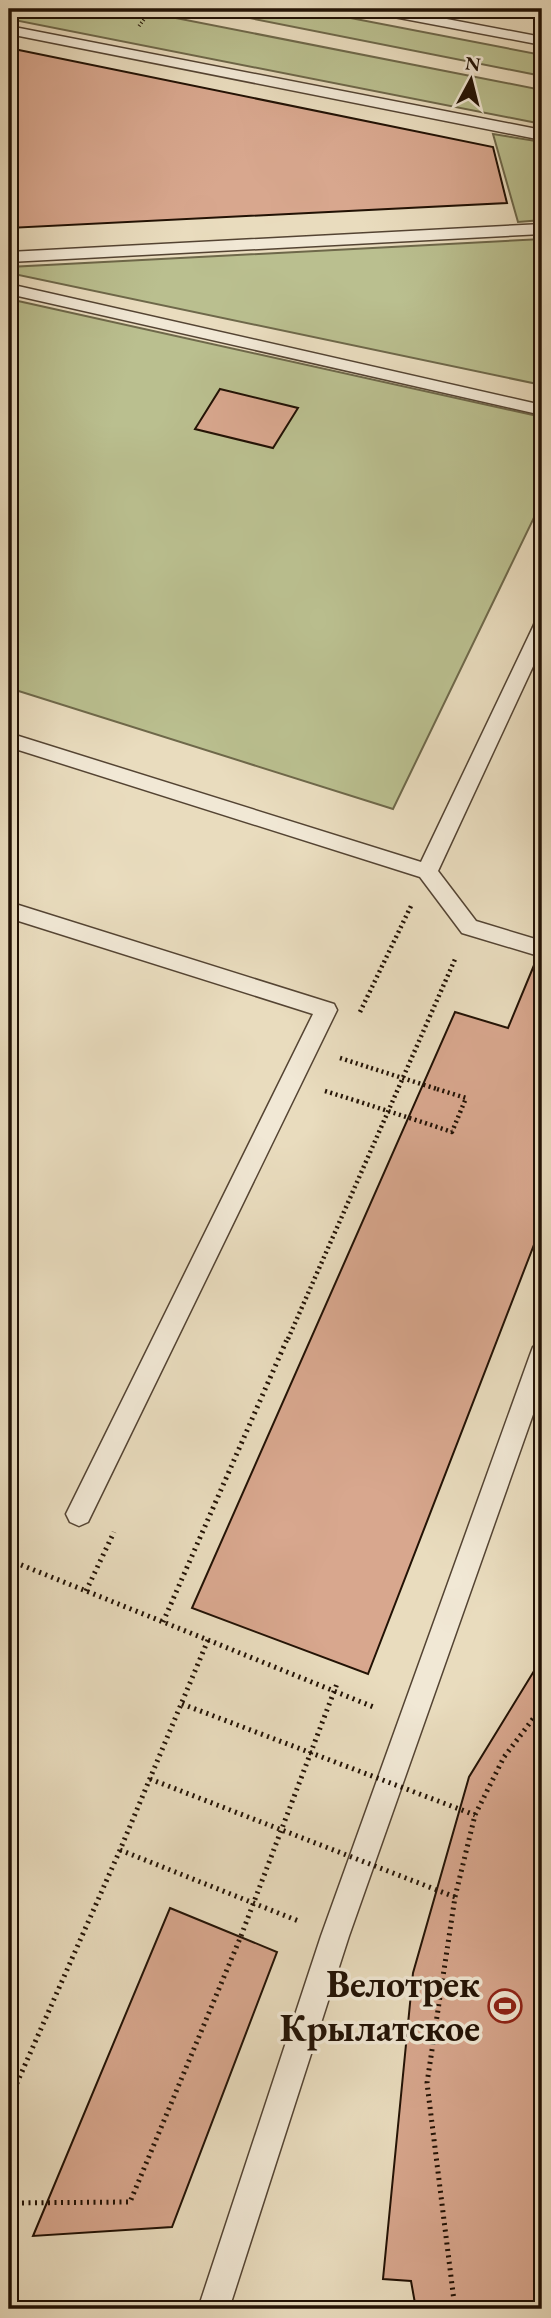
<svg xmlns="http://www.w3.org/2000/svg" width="551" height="2318" font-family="'EB Garamond',serif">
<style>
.green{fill:#babf8f;stroke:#6e684a;stroke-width:2}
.building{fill:#d8a78e;stroke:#221205;stroke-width:2}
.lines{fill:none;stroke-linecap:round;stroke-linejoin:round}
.lane-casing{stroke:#544433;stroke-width:3}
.path-far2{stroke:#221205;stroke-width:3.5;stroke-dasharray:1 2.5;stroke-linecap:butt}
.path-far1{stroke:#221205;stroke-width:4.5;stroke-dasharray:2 3.5;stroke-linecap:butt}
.path{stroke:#221205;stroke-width:5;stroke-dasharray:2 4.5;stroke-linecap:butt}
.lane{fill:#f1e8d5;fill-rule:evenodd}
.path-bridge-far1{stroke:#221205;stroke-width:4.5;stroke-dasharray:2 3.5;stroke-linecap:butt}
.path-bridge{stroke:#221205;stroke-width:5;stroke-dasharray:2 4.5;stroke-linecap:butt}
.labels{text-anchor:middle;stroke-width:7;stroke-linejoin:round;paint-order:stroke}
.near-poi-label{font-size:38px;font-weight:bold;fill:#221205;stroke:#f1e8d5;text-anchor:end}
</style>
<rect width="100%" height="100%" fill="#e9dcbe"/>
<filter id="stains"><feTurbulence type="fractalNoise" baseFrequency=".00286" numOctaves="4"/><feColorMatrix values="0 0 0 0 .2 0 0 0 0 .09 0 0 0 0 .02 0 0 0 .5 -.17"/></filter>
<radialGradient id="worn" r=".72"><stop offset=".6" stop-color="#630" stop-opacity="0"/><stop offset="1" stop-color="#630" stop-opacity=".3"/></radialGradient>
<g class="green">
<path d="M 9,9 L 130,9 L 542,90 L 542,124 L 9,19 Z"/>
<path d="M 204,9 L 304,9 L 542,55 L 542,76 Z"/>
<path d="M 493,134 L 542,142 L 542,220 L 518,222 Z"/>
<path d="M 542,239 L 542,385 L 9,273 L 9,267 Z"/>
<path d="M 9,299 L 542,417 L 542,501 L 393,809 L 9,688 Z"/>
</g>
<g class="building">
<path d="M 9,48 L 493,147 L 507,203 L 9,228 Z"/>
<path d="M 220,389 L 298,408 L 273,448 L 195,429 Z"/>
<path d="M 537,958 L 542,959 L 542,1224 L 368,1674 L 192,1608 L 455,1012 L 508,1028 Z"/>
<path d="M 542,1658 L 542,2309 L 416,2309 L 411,2281 L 383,2279 L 413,1973 L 469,1777 Z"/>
<path d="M 170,1908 L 277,1952 L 172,2227 L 33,2236 Z"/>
</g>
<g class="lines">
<defs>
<g id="lane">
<path d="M 366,9 L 394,9 L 542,37 L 542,45 L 373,13 Z"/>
<path d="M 9,26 L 542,130 L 542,140 L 9,34 Z"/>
<path d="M 542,224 L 542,234 L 9,262 L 9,252 Z"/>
<path d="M 9,284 L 542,405 L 542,415 L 9,294 Z"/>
<path d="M 542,621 L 542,647 L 438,871 L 476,921 L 542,941 L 542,957 L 462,933 L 420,877 L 9,747 L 9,733 L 421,862 L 533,627 L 535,622 Z"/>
<path d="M 9,902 L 334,1004 L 337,1010 L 88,1522 L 79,1526 L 70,1522 L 66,1514 L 70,1506 L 313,1014 L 9,918 Z"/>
<path d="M 542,1344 L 542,1389 L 349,1936 L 229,2309 L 198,2309 L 321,1936 L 530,1355 L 533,1347 Z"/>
</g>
</defs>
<use href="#lane" class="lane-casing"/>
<path class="path-far2" d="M 139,26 L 152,9"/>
<g class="path-far1">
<path d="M 360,1012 L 411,906"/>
<path d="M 340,1058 L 371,1068"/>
<path d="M 325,1091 L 357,1101"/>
<path d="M 425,1123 L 452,1132 L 466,1098 L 437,1089"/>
<path d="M 288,1339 L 456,957"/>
</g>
<g class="path">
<path d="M 9,1560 L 208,1640 L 120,1850 L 9,2101"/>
<path d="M 86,1591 L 114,1532"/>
<path d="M 163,1622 L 288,1337"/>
<path d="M 208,1640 L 376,1708"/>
<path d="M 120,1850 L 301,1922"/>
<path d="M 9,2203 L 130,2202 L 241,1936"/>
<path d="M 455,2309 L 427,2083 L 455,1897 L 475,1815 L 504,1757 L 542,1707"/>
</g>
<use href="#lane" class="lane"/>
<g class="path-bridge-far1">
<path d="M 371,1068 L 437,1089"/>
<path d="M 357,1101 L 425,1123"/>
</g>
<g class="path-bridge">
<path d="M 182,1704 L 475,1815"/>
<path d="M 150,1779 L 455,1897"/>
<path d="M 241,1936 L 338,1681"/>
</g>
</g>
<defs>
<symbol id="stadium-ring" viewBox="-11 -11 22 22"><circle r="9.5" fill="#f1e8d5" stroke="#8f2418" stroke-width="1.5"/><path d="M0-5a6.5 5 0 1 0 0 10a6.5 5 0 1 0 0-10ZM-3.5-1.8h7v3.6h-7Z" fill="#8f2418"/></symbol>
</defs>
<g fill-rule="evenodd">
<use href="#stadium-ring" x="486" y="1987" width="38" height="38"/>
</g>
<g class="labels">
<g class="near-poi-label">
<text x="480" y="1997">Велотрек<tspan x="480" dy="44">Крылатское</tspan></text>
</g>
</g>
<rect width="551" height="2318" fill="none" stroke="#e9dcbe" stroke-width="35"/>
<rect x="10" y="10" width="530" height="2297" fill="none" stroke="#221205" stroke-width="3.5"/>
<rect x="18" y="18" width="516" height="2283" fill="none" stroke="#221205" stroke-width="2"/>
<g transform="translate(471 80) rotate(7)" stroke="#f1e8d5" stroke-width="5" paint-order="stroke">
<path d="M0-5L12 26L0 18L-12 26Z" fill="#221205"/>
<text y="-10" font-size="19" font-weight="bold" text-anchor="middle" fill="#221205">N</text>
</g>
<rect width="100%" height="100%" filter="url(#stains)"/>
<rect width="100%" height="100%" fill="url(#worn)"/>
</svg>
